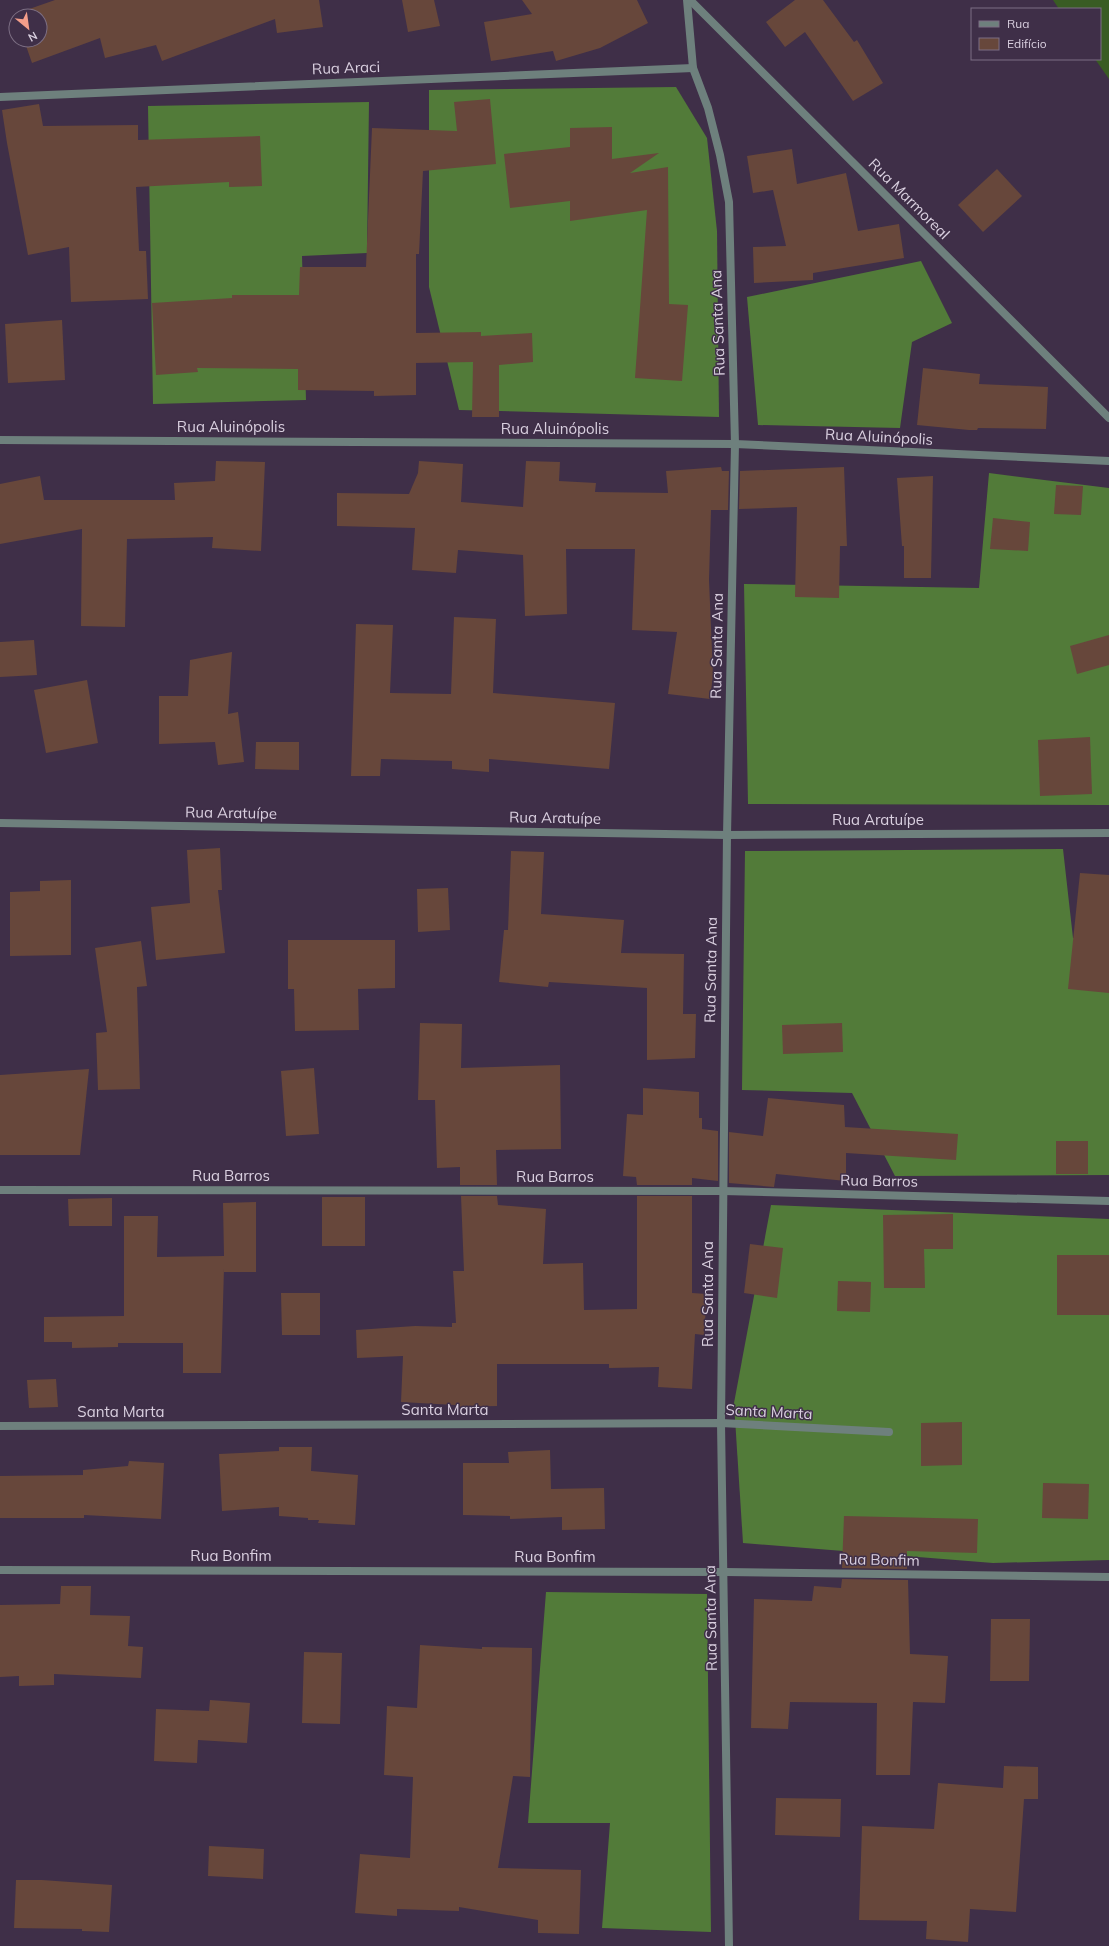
<svg xmlns="http://www.w3.org/2000/svg" width="1109" height="1946" font-family="Mulish,sans-serif">
<style>
.green{fill:#395c23}
.forest{fill:#527b39}
.building{fill:#67473b}
.lines{fill:none;stroke-linecap:round;stroke-linejoin:round}
.street{stroke:#6e807d;stroke-width:8}
.labels{text-anchor:middle;stroke-width:3;stroke-linejoin:round;paint-order:stroke}
.street-label{font-size:15px;fill:#d9cfdf;stroke:#3f2f48}
</style>
<rect width="100%" height="100%" fill="#3f2f48"/>
<path class="green" d="M 1053,0 L 1109,0 L 1109,79 L 1095,59 L 1100,59 L 1100,9 L 1059,9 Z"/>
<g class="forest">
<path d="M 676,87 L 707,138 L 717,231 L 719,417 L 459,410 L 429,287 L 429,90 Z"/>
<path d="M 369,102 L 367,253 L 302,256 L 306,400 L 153,404 L 148,106 Z"/>
<path d="M 921,261 L 952,323 L 912,342 L 900,428 L 758,425 L 747,297 Z"/>
<path d="M 989,473 L 1109,488 L 1109,805 L 748,804 L 744,584 L 979,588 Z"/>
<path d="M 1063,849 L 1073,938 L 1109,934 L 1109,1175 L 895,1176 L 852,1093 L 742,1090 L 745,851 Z"/>
<path d="M 771,1205 L 1109,1219 L 1109,1560 L 993,1563 L 743,1543 L 734,1403 Z"/>
<path d="M 546,1592 L 707,1594 L 711,1932 L 602,1928 L 610,1823 L 528,1823 Z"/>
</g>
<g class="building">
<path d="M 55,0 L 319,0 L 323,27 L 277,33 L 275,19 L 162,61 L 156,45 L 105,58 L 100,38 L 32,63 L 24,40 L 40,40 L 40,16 L 16,17 L 15,14 Z"/>
<path d="M 402,0 L 434,0 L 440,26 L 408,32 Z"/>
<path d="M 522,0 L 637,0 L 648,23 L 600,48 L 556,61 L 553,51 L 491,61 L 484,22 L 532,14 Z"/>
<path d="M 795,0 L 823,0 L 854,42 L 857,40 L 883,83 L 853,101 L 805,32 L 785,47 L 766,22 Z"/>
<path d="M 490,99 L 496,164 L 423,171 L 419,254 L 416,254 L 416,333 L 481,332 L 481,336 L 532,333 L 533,362 L 499,365 L 499,417 L 472,417 L 473,362 L 416,363 L 416,395 L 374,396 L 374,391 L 298,390 L 298,369 L 197,368 L 198,372 L 156,375 L 152,303 L 232,298 L 232,295 L 299,295 L 300,267 L 366,267 L 372,128 L 457,131 L 454,102 Z"/>
<path d="M 39,104 L 43,126 L 138,125 L 138,140 L 260,136 L 262,186 L 229,187 L 229,182 L 136,187 L 139,251 L 146,251 L 148,299 L 71,302 L 69,247 L 28,255 L 7,143 L 2,110 Z"/>
<path d="M 612,127 L 612,159 L 659,153 L 630,173 L 668,167 L 669,304 L 688,305 L 682,381 L 635,378 L 647,210 L 570,221 L 570,201 L 510,208 L 504,154 L 570,147 L 570,128 Z"/>
<path d="M 792,149 L 797,184 L 846,173 L 858,231 L 899,224 L 904,258 L 813,273 L 813,280 L 754,283 L 753,247 L 786,246 L 773,190 L 753,193 L 747,156 Z"/>
<path d="M 997,169 L 1022,196 L 983,232 L 958,205 Z"/>
<path d="M 62,320 L 65,380 L 8,383 L 5,324 Z"/>
<path d="M 923,368 L 980,374 L 979,384 L 1048,387 L 1046,429 L 978,428 L 977,430 L 969,430 L 917,425 Z"/>
<path d="M 216,461 L 265,462 L 261,551 L 212,548 L 213,537 L 127,539 L 125,627 L 81,626 L 82,529 L 0,544 L 0,484 L 40,476 L 44,500 L 175,500 L 174,483 L 215,481 Z"/>
<path d="M 419,461 L 463,464 L 461,502 L 523,507 L 526,461 L 560,462 L 559,481 L 596,483 L 595,492 L 668,493 L 666,471 L 721,467 L 722,471 L 729,471 L 728,510 L 711,510 L 709,580 L 713,675 L 710,699 L 668,694 L 677,632 L 632,630 L 635,549 L 566,549 L 567,614 L 525,616 L 523,555 L 458,550 L 456,573 L 412,570 L 415,528 L 337,526 L 337,493 L 409,494 L 418,473 Z"/>
<path d="M 844,467 L 847,546 L 840,546 L 839,598 L 795,597 L 797,507 L 739,509 L 740,471 Z"/>
<path d="M 933,476 L 931,578 L 904,578 L 904,546 L 902,546 L 897,478 Z"/>
<path d="M 1056,485 L 1083,486 L 1081,515 L 1054,514 Z"/>
<path d="M 993,518 L 1030,522 L 1028,551 L 990,549 Z"/>
<path d="M 454,617 L 496,619 L 493,693 L 615,703 L 609,769 L 489,759 L 489,772 L 452,769 L 452,761 L 381,759 L 380,776 L 351,776 L 356,624 L 393,625 L 390,693 L 451,694 Z"/>
<path d="M 1109,635 L 1109,665 L 1077,674 L 1070,646 Z"/>
<path d="M 34,640 L 37,675 L 0,677 L 0,642 Z"/>
<path d="M 232,652 L 228,714 L 238,712 L 244,762 L 218,765 L 215,742 L 159,744 L 159,696 L 188,696 L 190,660 Z"/>
<path d="M 87,680 L 98,743 L 46,753 L 34,690 Z"/>
<path d="M 1090,737 L 1092,794 L 1040,796 L 1038,740 Z"/>
<path d="M 256,742 L 299,742 L 299,770 L 255,769 Z"/>
<path d="M 220,848 L 222,890 L 218,890 L 225,953 L 156,960 L 151,907 L 190,903 L 187,850 Z"/>
<path d="M 511,851 L 544,852 L 541,914 L 624,920 L 621,953 L 684,954 L 683,1014 L 696,1014 L 695,1058 L 647,1060 L 647,988 L 549,982 L 548,987 L 499,982 L 504,930 L 508,930 Z"/>
<path d="M 1080,873 L 1109,875 L 1109,993 L 1068,989 Z"/>
<path d="M 71,880 L 71,955 L 10,956 L 10,892 L 40,891 L 40,881 Z"/>
<path d="M 448,888 L 450,930 L 418,932 L 417,889 Z"/>
<path d="M 288,940 L 395,940 L 395,988 L 358,989 L 359,1030 L 295,1031 L 294,989 L 288,989 Z"/>
<path d="M 141,941 L 147,986 L 137,987 L 140,1089 L 98,1090 L 96,1033 L 107,1032 L 95,948 Z"/>
<path d="M 420,1023 L 462,1024 L 461,1068 L 560,1065 L 561,1149 L 496,1150 L 497,1185 L 460,1185 L 460,1167 L 437,1168 L 435,1100 L 418,1100 Z"/>
<path d="M 842,1023 L 843,1052 L 783,1054 L 782,1025 Z"/>
<path d="M 314,1068 L 319,1134 L 286,1136 L 281,1071 Z"/>
<path d="M 89,1069 L 80,1155 L 0,1155 L 0,1075 Z"/>
<path d="M 643,1088 L 699,1092 L 699,1118 L 702,1118 L 702,1129 L 718,1131 L 718,1181 L 692,1178 L 692,1185 L 637,1185 L 636,1177 L 623,1176 L 627,1114 L 643,1115 Z"/>
<path d="M 768,1098 L 844,1105 L 845,1127 L 958,1134 L 956,1160 L 846,1153 L 846,1181 L 776,1174 L 774,1187 L 729,1183 L 729,1132 L 763,1136 Z"/>
<rect x="1056" y="1141" width="32" height="33"/>
<path d="M 461,1196 L 497,1196 L 498,1205 L 546,1209 L 543,1264 L 583,1263 L 584,1310 L 637,1309 L 637,1196 L 692,1196 L 692,1293 L 707,1294 L 704,1335 L 695,1334 L 692,1389 L 658,1387 L 659,1367 L 609,1368 L 609,1364 L 497,1364 L 497,1406 L 455,1407 L 455,1405 L 401,1402 L 403,1356 L 357,1358 L 356,1330 L 415,1326 L 452,1327 L 452,1323 L 456,1323 L 453,1271 L 464,1271 Z"/>
<rect x="322" y="1197" width="43" height="49"/>
<path d="M 112,1198 L 112,1226 L 69,1226 L 68,1199 Z"/>
<path d="M 256,1202 L 256,1272 L 224,1272 L 224,1268 L 221,1373 L 183,1373 L 183,1343 L 118,1343 L 118,1347 L 72,1348 L 72,1342 L 44,1342 L 44,1317 L 124,1316 L 124,1216 L 158,1216 L 157,1257 L 224,1256 L 223,1203 Z"/>
<path d="M 953,1214 L 953,1249 L 924,1249 L 925,1288 L 884,1288 L 883,1215 Z"/>
<path d="M 750,1244 L 783,1248 L 777,1298 L 744,1293 Z"/>
<rect x="1057" y="1255" width="52" height="60"/>
<path d="M 838,1281 L 871,1282 L 870,1312 L 837,1311 Z"/>
<path d="M 281,1293 L 320,1293 L 320,1335 L 282,1335 Z"/>
<path d="M 56,1379 L 58,1407 L 29,1408 L 27,1380 Z"/>
<path d="M 962,1422 L 962,1465 L 921,1466 L 921,1423 Z"/>
<path d="M 279,1447 L 312,1447 L 311,1471 L 358,1475 L 355,1525 L 318,1523 L 319,1520 L 308,1520 L 308,1518 L 279,1516 L 279,1507 L 222,1511 L 219,1454 L 279,1451 Z"/>
<path d="M 550,1450 L 551,1489 L 604,1488 L 605,1529 L 562,1530 L 562,1517 L 510,1519 L 510,1516 L 463,1515 L 463,1463 L 509,1463 L 508,1452 Z"/>
<path d="M 129,1461 L 164,1463 L 161,1519 L 84,1515 L 84,1518 L 0,1518 L 0,1476 L 83,1475 L 83,1470 L 128,1466 Z"/>
<path d="M 1043,1483 L 1089,1484 L 1088,1519 L 1042,1518 Z"/>
<path d="M 844,1516 L 978,1519 L 977,1553 L 907,1551 L 907,1569 L 842,1568 Z"/>
<path d="M 842,1579 L 908,1580 L 910,1654 L 948,1656 L 945,1703 L 913,1702 L 910,1775 L 876,1775 L 877,1703 L 790,1702 L 788,1729 L 751,1728 L 754,1599 L 812,1601 L 814,1586 L 841,1588 Z"/>
<path d="M 61,1586 L 91,1586 L 90,1615 L 130,1616 L 128,1646 L 143,1647 L 141,1678 L 54,1674 L 54,1685 L 19,1686 L 19,1676 L 0,1677 L 0,1605 L 60,1604 Z"/>
<path d="M 991,1619 L 1030,1619 L 1029,1681 L 990,1681 Z"/>
<path d="M 420,1645 L 482,1649 L 482,1647 L 532,1648 L 530,1777 L 513,1776 L 498,1868 L 581,1870 L 579,1934 L 538,1933 L 538,1920 L 459,1907 L 459,1911 L 397,1909 L 397,1916 L 355,1913 L 360,1854 L 410,1858 L 413,1777 L 384,1775 L 387,1706 L 417,1708 Z"/>
<path d="M 304,1652 L 342,1653 L 340,1724 L 302,1723 Z"/>
<path d="M 210,1700 L 250,1703 L 247,1743 L 198,1740 L 197,1763 L 154,1761 L 156,1709 L 209,1711 Z"/>
<path d="M 1004,1766 L 1038,1767 L 1038,1799 L 1024,1799 L 1016,1912 L 970,1909 L 968,1942 L 926,1939 L 927,1921 L 859,1920 L 862,1826 L 934,1829 L 938,1783 L 1003,1788 Z"/>
<path d="M 776,1798 L 841,1799 L 840,1837 L 775,1835 Z"/>
<path d="M 209,1846 L 264,1849 L 263,1879 L 208,1876 Z"/>
<path d="M 16,1880 L 42,1880 L 112,1885 L 109,1932 L 82,1931 L 82,1929 L 14,1928 Z"/>
</g>
<g class="lines">
<g class="street">
<path d="M 687,0 L 693,68 L 708,108 L 720,155 L 729,202 L 735,444 L 727,835 L 721,1423 L 729,1946"/>
<path d="M 690,0 L 1109,418"/>
<path d="M 0,97 L 693,68"/>
<path d="M 0,440 L 735,444 L 1109,461"/>
<path d="M 0,823 L 727,835 L 1109,833"/>
<path d="M 0,1190 L 723,1191 L 1109,1201"/>
<path d="M 0,1426 L 721,1423 L 889,1432"/>
<path d="M 0,1570 L 725,1572 L 1109,1577"/>
</g>
</g>
<g class="labels">
<g class="street-label">
<text transform="translate(346 68) rotate(-2)" y="5">Rua Araci</text>
<text transform="translate(909 199) rotate(45)" y="5">Rua Marmoreal</text>
<text transform="translate(718 323) rotate(-92)" y="5">Rua Santa Ana</text>
<text x="231" y="432">Rua Aluinópolis</text>
<text x="555" y="434">Rua Aluinópolis</text>
<text transform="translate(879 437) rotate(3)" y="5">Rua Aluinópolis</text>
<text transform="translate(717 646) rotate(-89)" y="5">Rua Santa Ana</text>
<text transform="translate(231 813) rotate(1)" y="5">Rua Aratuípe</text>
<text transform="translate(555 818) rotate(1)" y="5">Rua Aratuípe</text>
<text x="878" y="825">Rua Aratuípe</text>
<text transform="translate(711 970) rotate(-89)" y="5">Rua Santa Ana</text>
<text x="231" y="1181">Rua Barros</text>
<text x="555" y="1182">Rua Barros</text>
<text transform="translate(879 1181) rotate(1)" y="5">Rua Barros</text>
<text transform="translate(708 1294) rotate(-90)" y="5">Rua Santa Ana</text>
<text x="445" y="1415">Santa Marta</text>
<text x="121" y="1417">Santa Marta</text>
<text transform="translate(769 1412) rotate(3)" y="5">Santa Marta</text>
<text x="231" y="1561">Rua Bonfim</text>
<text x="555" y="1562">Rua Bonfim</text>
<text transform="translate(879 1560) rotate(1)" y="5">Rua Bonfim</text>
<text transform="translate(711 1618) rotate(-91)" y="5">Rua Santa Ana</text>
</g>
</g>
<rect x="971" y="8" width="130" height="52" fill="#3f2f48" stroke="#7d6f84"/>
<rect x="979" y="21" width="20" height="6" fill="#6e807d" stroke="#7d6f84"/>
<text x="1007" y="28" font-size="12" fill="#d9cfdf">Rua</text>
<rect x="979" y="38" width="20" height="12" fill="#67473b" stroke="#7d6f84"/>
<text x="1007" y="48" font-size="12" fill="#d9cfdf">Edifício</text>
<g transform="translate(28 28) rotate(151)"><circle r="19" fill="#3f2f48" stroke="#7d6f84"/>
<path d="M0-3L7 15L0 10L-7 15Z" fill="#f49e8a"/>
<text y="-6" font-size="11" font-weight="bold" text-anchor="middle" fill="#d9cfdf">N</text>
</g>
</svg>
